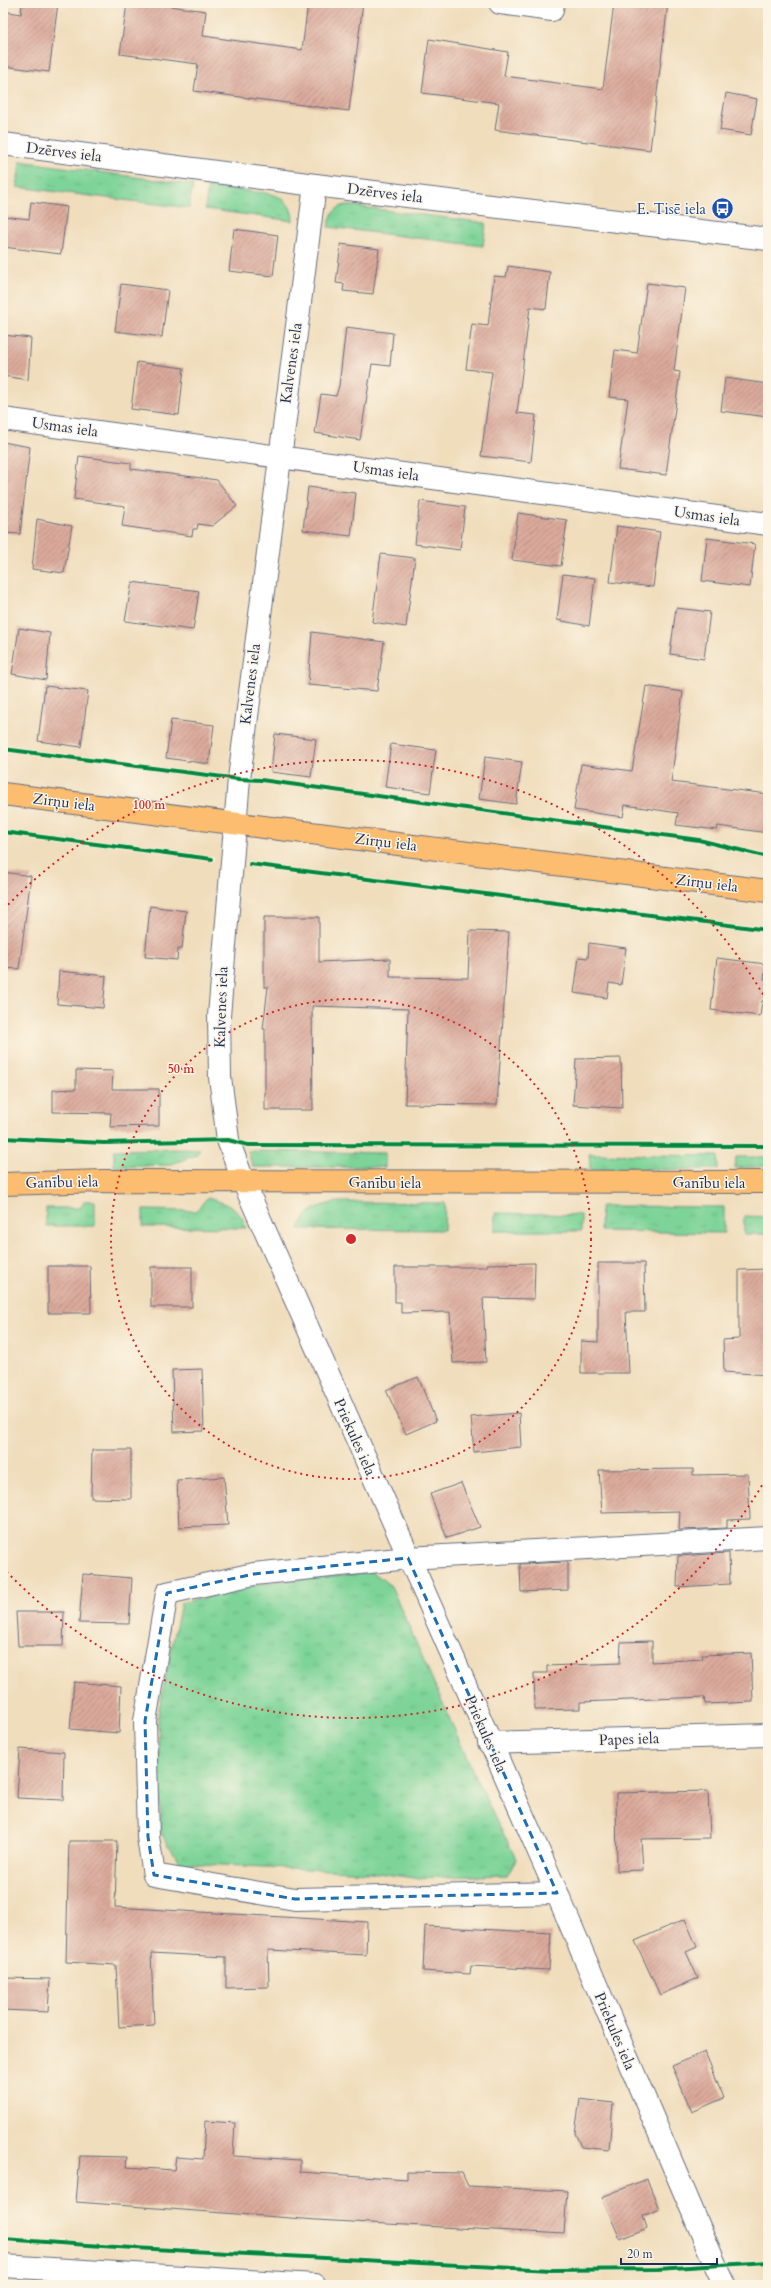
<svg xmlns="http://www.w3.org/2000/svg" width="771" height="2288" font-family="Cardo,serif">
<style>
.grass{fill:url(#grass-tufts);stroke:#4c827b}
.building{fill:url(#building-hatch)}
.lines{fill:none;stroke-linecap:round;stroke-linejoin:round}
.minor-casing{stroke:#666c7f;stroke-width:24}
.highway-casing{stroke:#666c7f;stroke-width:24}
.minor{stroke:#fff;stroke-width:22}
.highway{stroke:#fcbd6f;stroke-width:22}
.cycleway-casing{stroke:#fcf5e5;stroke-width:6}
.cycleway{stroke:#00873e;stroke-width:4}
.marked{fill:none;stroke:#1f6fb2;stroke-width:3;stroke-dasharray:8 5;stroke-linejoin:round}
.ring{fill:none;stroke:#d62828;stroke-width:2;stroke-dasharray:2 4}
.labels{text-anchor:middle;stroke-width:3;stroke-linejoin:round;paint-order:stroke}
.street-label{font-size:15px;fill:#1b2f5e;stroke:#fcf5e5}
.transit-label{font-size:15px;fill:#164399;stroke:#fcf5e5;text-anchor:end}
.centre{fill:#d62828;stroke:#fcf5e5;stroke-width:2}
.ring-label{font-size:12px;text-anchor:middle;font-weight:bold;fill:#d62828;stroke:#fcf5e5;stroke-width:3;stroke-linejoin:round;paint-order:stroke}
</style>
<defs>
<pattern id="grass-tufts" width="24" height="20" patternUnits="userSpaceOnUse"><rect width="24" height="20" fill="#7ed498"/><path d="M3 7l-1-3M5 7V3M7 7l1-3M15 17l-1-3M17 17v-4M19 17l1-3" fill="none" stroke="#6cb685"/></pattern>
<pattern id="building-hatch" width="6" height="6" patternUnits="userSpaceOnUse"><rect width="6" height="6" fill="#dbaa9b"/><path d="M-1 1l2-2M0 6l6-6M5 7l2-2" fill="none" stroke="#b18b82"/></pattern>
</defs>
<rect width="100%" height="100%" fill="#fcf5e5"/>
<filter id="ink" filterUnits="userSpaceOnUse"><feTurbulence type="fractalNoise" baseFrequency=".025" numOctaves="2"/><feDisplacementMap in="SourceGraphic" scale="8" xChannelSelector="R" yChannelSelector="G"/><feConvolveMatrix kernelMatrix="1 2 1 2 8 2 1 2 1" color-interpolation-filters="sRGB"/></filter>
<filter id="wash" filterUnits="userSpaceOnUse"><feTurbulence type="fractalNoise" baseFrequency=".012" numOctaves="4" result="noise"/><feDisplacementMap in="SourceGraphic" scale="16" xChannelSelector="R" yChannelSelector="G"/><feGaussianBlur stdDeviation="0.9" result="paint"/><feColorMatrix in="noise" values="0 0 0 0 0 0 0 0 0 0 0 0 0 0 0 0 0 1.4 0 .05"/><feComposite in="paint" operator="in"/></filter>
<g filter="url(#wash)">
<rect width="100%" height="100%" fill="#f0ddbc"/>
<g class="grass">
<path d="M 20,161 L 193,185 L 189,208 L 17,187 Z"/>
<path d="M 208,187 C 223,189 266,191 277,196 C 288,201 293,210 293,221 L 205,209 Z"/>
<path d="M 346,205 L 486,223 L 483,246 L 328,227 C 331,214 334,208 346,205 Z"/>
<path d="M 200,1149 L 196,1155 L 169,1165 L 114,1167 L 114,1150 Z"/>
<path d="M 248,1151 L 385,1153 L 385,1167 L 253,1167 Z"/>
<path d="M 589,1154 L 718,1156 L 718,1169 L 590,1170 Z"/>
<path d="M 736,1157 L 768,1157 L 768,1166 L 735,1168 Z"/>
<path d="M 207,1198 C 224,1202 242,1209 246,1228 L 143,1227 L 143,1210 L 196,1211 Z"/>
<path d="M 85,1201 L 95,1201 L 95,1226 L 46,1226 L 46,1208 L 80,1208 Z"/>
<path d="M 337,1202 L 445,1203 L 444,1230 L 299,1229 C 308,1209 316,1207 337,1202 Z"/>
<path d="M 601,1206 L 724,1207 L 724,1233 L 600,1231 Z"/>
<path d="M 495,1213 L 581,1215 L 581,1231 L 495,1231 Z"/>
<path d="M 744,1216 L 768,1217 L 768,1234 L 744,1234 Z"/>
<path d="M 373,1572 L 391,1586 L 479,1785 L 516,1859 L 507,1875 L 414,1878 L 371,1872 L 180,1863 L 161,1833 L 158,1714 L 181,1603 L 265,1583 Z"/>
</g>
<g id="blocks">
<g class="building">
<path d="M 22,3 L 58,3 L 49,72 L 3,66 L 3,11 L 21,14 Z"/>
<path d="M 127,3 L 148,3 L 206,11 L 203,36 L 302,50 L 308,3 L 363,3 L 349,111 L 194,91 L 198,64 L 120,54 Z"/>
<path d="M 614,3 L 668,3 L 650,150 L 495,130 L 499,103 L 422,93 L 429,39 L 508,52 L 504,76 L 603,89 Z"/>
<path d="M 726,93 L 757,99 L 751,135 L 720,130 Z"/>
<path d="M 31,202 L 67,207 L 61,254 L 3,247 L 3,216 L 29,219 Z"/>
<path d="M 234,229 L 278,235 L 273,276 L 229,271 Z"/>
<path d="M 341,244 L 379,249 L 373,294 L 343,291 L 344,284 L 336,283 Z"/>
<path d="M 508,266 L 550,272 L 546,309 L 530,307 L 517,413 L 536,415 L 531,462 L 481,456 L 492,372 L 466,369 L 472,324 L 488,326 L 494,276 L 506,277 Z"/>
<path d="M 647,283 L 685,288 L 674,371 L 680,372 L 666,475 L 618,469 L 628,399 L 609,397 L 615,350 L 637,353 Z"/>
<path d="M 121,284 L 168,290 L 162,337 L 115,331 Z"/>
<path d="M 346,327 L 393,333 L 390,366 L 372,364 L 360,440 L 315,433 L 321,394 L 336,396 L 339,386 Z"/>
<path d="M 3,335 L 31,338 L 28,380 L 3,376 Z"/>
<path d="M 137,362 L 184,368 L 179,415 L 131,409 Z"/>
<path d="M 725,378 L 768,384 L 768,417 L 721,411 Z"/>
<path d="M 3,442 L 30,447 L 20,534 L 3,533 Z"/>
<path d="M 79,456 L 131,463 L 131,469 L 217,480 L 237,506 L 212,526 L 198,524 L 197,529 L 193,529 L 192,536 L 122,526 L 125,506 L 74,499 Z"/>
<path d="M 308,487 L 356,493 L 351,536 L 303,530 Z"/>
<path d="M 420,501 L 465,507 L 460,550 L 415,544 Z"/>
<path d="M 518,513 L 567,520 L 561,566 L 512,560 Z"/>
<path d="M 37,519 L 72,526 L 64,573 L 32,569 Z"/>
<path d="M 617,526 L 660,532 L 653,587 L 610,582 Z"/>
<path d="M 707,538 L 755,544 L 750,587 L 702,581 Z"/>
<path d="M 381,554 L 415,558 L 406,627 L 372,622 Z"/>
<path d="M 563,574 L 595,578 L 589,626 L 557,620 Z"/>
<path d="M 132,582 L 199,591 L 193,630 L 125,621 Z"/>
<path d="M 676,608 L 710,612 L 704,659 L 670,654 Z"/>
<path d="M 19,628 L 50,633 L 46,680 L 12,674 Z"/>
<path d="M 312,632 L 384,642 L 377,691 L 308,685 Z"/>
<path d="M 45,686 L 88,691 L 81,747 L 38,741 Z"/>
<path d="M 646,686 L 683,692 L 671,782 L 768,794 L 768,833 L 718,826 L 717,830 L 676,825 L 678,813 L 625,805 L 623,817 L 574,810 L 581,764 L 632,771 Z"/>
<path d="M 171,720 L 214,725 L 209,764 L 166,758 Z"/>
<path d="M 275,734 L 316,739 L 311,777 L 271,772 Z"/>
<path d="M 391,744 L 436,750 L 430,793 L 385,787 Z"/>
<path d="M 485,757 L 522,762 L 516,804 L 479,799 Z"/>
<path d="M 3,872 L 31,876 L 19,969 L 3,968 Z"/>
<path d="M 150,906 L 186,911 L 182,949 L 178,949 L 177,960 L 145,957 Z"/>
<path d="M 264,917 L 319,917 L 319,962 L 390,959 L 390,977 L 468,978 L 470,931 L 509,932 L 497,1105 L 405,1104 L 408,1009 L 312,1006 L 313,1110 L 265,1110 L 265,1029 L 263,1029 L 268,987 L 264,987 Z"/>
<path d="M 589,943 L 626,948 L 621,985 L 609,983 L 607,998 L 574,993 L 579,957 L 588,958 Z"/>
<path d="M 717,958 L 766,964 L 764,979 L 768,980 L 768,1000 L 762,1001 L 760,1016 L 711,1010 Z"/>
<path d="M 59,971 L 106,976 L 103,1008 L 57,1004 Z"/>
<path d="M 621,1058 L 622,1108 L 573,1105 L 576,1059 Z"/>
<path d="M 76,1070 L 113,1071 L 112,1089 L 159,1089 L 159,1126 L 110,1127 L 111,1113 L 53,1112 L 53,1090 L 76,1089 Z"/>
<path d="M 535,1263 L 534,1299 L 483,1298 L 486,1362 L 453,1363 L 450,1312 L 401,1313 L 401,1302 L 395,1302 L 395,1267 L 487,1267 L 487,1264 Z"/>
<path d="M 598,1263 L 644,1263 L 645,1312 L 626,1312 L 629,1373 L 581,1373 L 581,1341 L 598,1342 Z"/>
<path d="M 48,1266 L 90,1266 L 91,1313 L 48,1313 Z"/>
<rect x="151" y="1267" width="41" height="40"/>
<path d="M 768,1269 L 768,1375 L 724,1372 L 723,1340 L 739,1339 L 739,1270 Z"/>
<path d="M 202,1369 L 204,1431 L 174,1432 L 172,1370 Z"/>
<path d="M 418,1377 L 436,1421 L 406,1434 L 386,1390 Z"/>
<path d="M 519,1413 L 521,1447 L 474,1452 L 471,1417 Z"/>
<path d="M 92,1450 L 131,1450 L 131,1499 L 91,1498 Z"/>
<path d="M 693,1469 L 693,1475 L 748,1474 L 750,1519 L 727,1520 L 727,1528 L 679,1530 L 680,1511 L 602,1513 L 599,1470 Z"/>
<path d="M 224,1477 L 228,1525 L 179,1527 L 177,1480 Z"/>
<path d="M 461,1483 L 480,1527 L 447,1538 L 430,1494 Z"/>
<path d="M 729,1553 L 730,1584 L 677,1587 L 678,1556 Z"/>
<path d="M 568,1562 L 568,1590 L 521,1592 L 520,1564 Z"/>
<path d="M 83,1574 L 132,1578 L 129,1624 L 79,1623 Z"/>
<path d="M 16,1612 L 64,1612 L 63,1646 L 18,1646 Z"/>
<path d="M 652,1641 L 652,1662 L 703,1659 L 702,1655 L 751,1653 L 753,1702 L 705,1704 L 704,1697 L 580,1702 L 580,1709 L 535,1710 L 534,1673 L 547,1673 L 547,1666 L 620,1663 L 621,1642 Z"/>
<path d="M 74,1682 L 121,1686 L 119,1733 L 70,1729 Z"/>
<path d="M 20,1749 L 64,1752 L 63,1800 L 17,1798 Z"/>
<path d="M 708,1791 L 710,1838 L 641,1839 L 643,1870 L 617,1871 L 616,1793 Z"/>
<path d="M 69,1841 L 117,1841 L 115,1907 L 367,1922 L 366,1955 L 268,1950 L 269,1987 L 226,1988 L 226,1957 L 151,1953 L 154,2025 L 119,2027 L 116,1965 L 66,1962 Z"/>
<path d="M 685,1919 L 697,1947 L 686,1952 L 698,1978 L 660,1995 L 635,1941 Z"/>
<path d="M 425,1926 L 551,1933 L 549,1970 L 471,1966 L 470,1974 L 423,1971 Z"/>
<path d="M 3,1978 L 50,1979 L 48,2012 L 3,2010 Z"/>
<path d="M 705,2052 L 724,2098 L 692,2112 L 672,2066 Z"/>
<path d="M 580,2099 L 613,2103 L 609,2150 L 581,2147 L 575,2133 Z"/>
<path d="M 205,2121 L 235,2123 L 233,2156 L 300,2160 L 300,2172 L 407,2179 L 407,2172 L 462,2173 L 468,2186 L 567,2191 L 564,2234 L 317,2220 L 76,2202 L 80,2156 L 127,2157 L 126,2167 L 174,2170 L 176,2157 L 203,2159 Z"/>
<path d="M 647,2179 L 659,2209 L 643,2216 L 647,2228 L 620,2239 L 602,2197 Z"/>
</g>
</g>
</g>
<g filter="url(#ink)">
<use href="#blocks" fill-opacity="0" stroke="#666c7f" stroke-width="1"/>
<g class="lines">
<defs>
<g id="minor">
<path d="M 500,3 L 552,10 L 553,3"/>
<path d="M 3,144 L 315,185 L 768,239"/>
<path d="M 315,185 L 239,779 L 219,1016 L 220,1077 L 228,1140 L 244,1183 L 557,1893 L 715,2264 L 725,2285"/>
<path d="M 3,419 L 768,524"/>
<path d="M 489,1743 L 768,1735"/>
<path d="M 557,1893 L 295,1899 L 154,1875 L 148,1837 L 145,1721 L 167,1593 L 254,1574 L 408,1558 L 768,1538"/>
<path d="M 3,2266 L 315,2285"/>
</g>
<g id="highway">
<path d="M 3,794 L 768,891"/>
<path d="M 3,1184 L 104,1181 L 768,1182"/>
</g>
</defs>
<use href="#minor" class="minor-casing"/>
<use href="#highway" class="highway-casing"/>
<use href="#minor" class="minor"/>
<use href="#highway" class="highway"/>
<defs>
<g id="cycleway">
<path d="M 3,749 L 239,779 L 261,780 L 699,840 L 768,857"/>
<path d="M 3,832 L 212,859"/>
<path d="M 250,864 L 768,930"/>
<path d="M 3,1138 L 104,1143 L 228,1140 L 248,1145 L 768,1146"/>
<path d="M 3,2239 L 116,2247 L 551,2270 L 658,2269 L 768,2262"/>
</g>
</defs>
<use href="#cycleway" class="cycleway-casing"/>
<use href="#cycleway" class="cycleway"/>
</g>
</g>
<path class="marked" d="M 408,1558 L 557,1893 L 295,1899 L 154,1875 L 148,1837 L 145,1721 L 167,1593 L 254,1574 Z"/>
<g class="ring">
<circle cx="351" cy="1239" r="240"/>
<path d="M768 1475A479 479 0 0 1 4 1569M4 909A479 479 0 0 1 768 1003"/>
</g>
<defs>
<symbol id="bus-disc" viewBox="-11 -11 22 22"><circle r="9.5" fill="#1a4fb4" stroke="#fcf5e5"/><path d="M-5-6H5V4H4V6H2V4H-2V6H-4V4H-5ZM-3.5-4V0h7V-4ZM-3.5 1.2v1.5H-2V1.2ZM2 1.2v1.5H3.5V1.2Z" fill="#fff"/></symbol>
</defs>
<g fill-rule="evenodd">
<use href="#bus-disc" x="710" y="196" width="25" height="25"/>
</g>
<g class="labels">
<g class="street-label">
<text transform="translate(64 152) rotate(7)" y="5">Dzērves iela</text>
<text transform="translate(385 193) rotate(7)" y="5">Dzērves iela</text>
<text transform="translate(291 363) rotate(-82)" y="5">Kalvenes iela</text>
<text transform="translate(65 427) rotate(8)" y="5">Usmas iela</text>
<text transform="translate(386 471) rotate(8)" y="5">Usmas iela</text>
<text transform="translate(707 516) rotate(8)" y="5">Usmas iela</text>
<text transform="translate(250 684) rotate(-83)" y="5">Kalvenes iela</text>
<text transform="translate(64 802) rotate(7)" y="5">Zirņu iela</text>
<text transform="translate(386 842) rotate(7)" y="5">Zirņu iela</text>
<text transform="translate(707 883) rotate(7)" y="5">Zirņu iela</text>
<text transform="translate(221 1007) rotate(-88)" y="5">Kalvenes iela</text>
<text transform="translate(62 1182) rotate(-1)" y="5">Ganību iela</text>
<text x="385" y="1188">Ganību iela</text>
<text x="709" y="1188">Ganību iela</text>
<text transform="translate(355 1437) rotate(66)" y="5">Priekules iela</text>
<text transform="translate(486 1734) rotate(66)" y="5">Priekules iela</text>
<text transform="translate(629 1739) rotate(-2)" y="5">Papes iela</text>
<text transform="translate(615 2031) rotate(67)" y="5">Priekules iela</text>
</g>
<g class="transit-label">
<text x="706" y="214">E. Tisē iela</text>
</g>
</g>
<circle cx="351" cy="1239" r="6" class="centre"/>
<g class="ring-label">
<text x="149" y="809">100 m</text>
<text x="181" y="1073">50 m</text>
</g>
<rect width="771" height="2288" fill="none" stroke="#fcf5e5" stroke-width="16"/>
<path d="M621 2258v6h96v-6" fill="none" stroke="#1b2f5e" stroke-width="2"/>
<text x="627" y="2258" font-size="12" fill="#1b2f5e" stroke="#fcf5e5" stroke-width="3" paint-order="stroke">20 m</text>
</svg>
